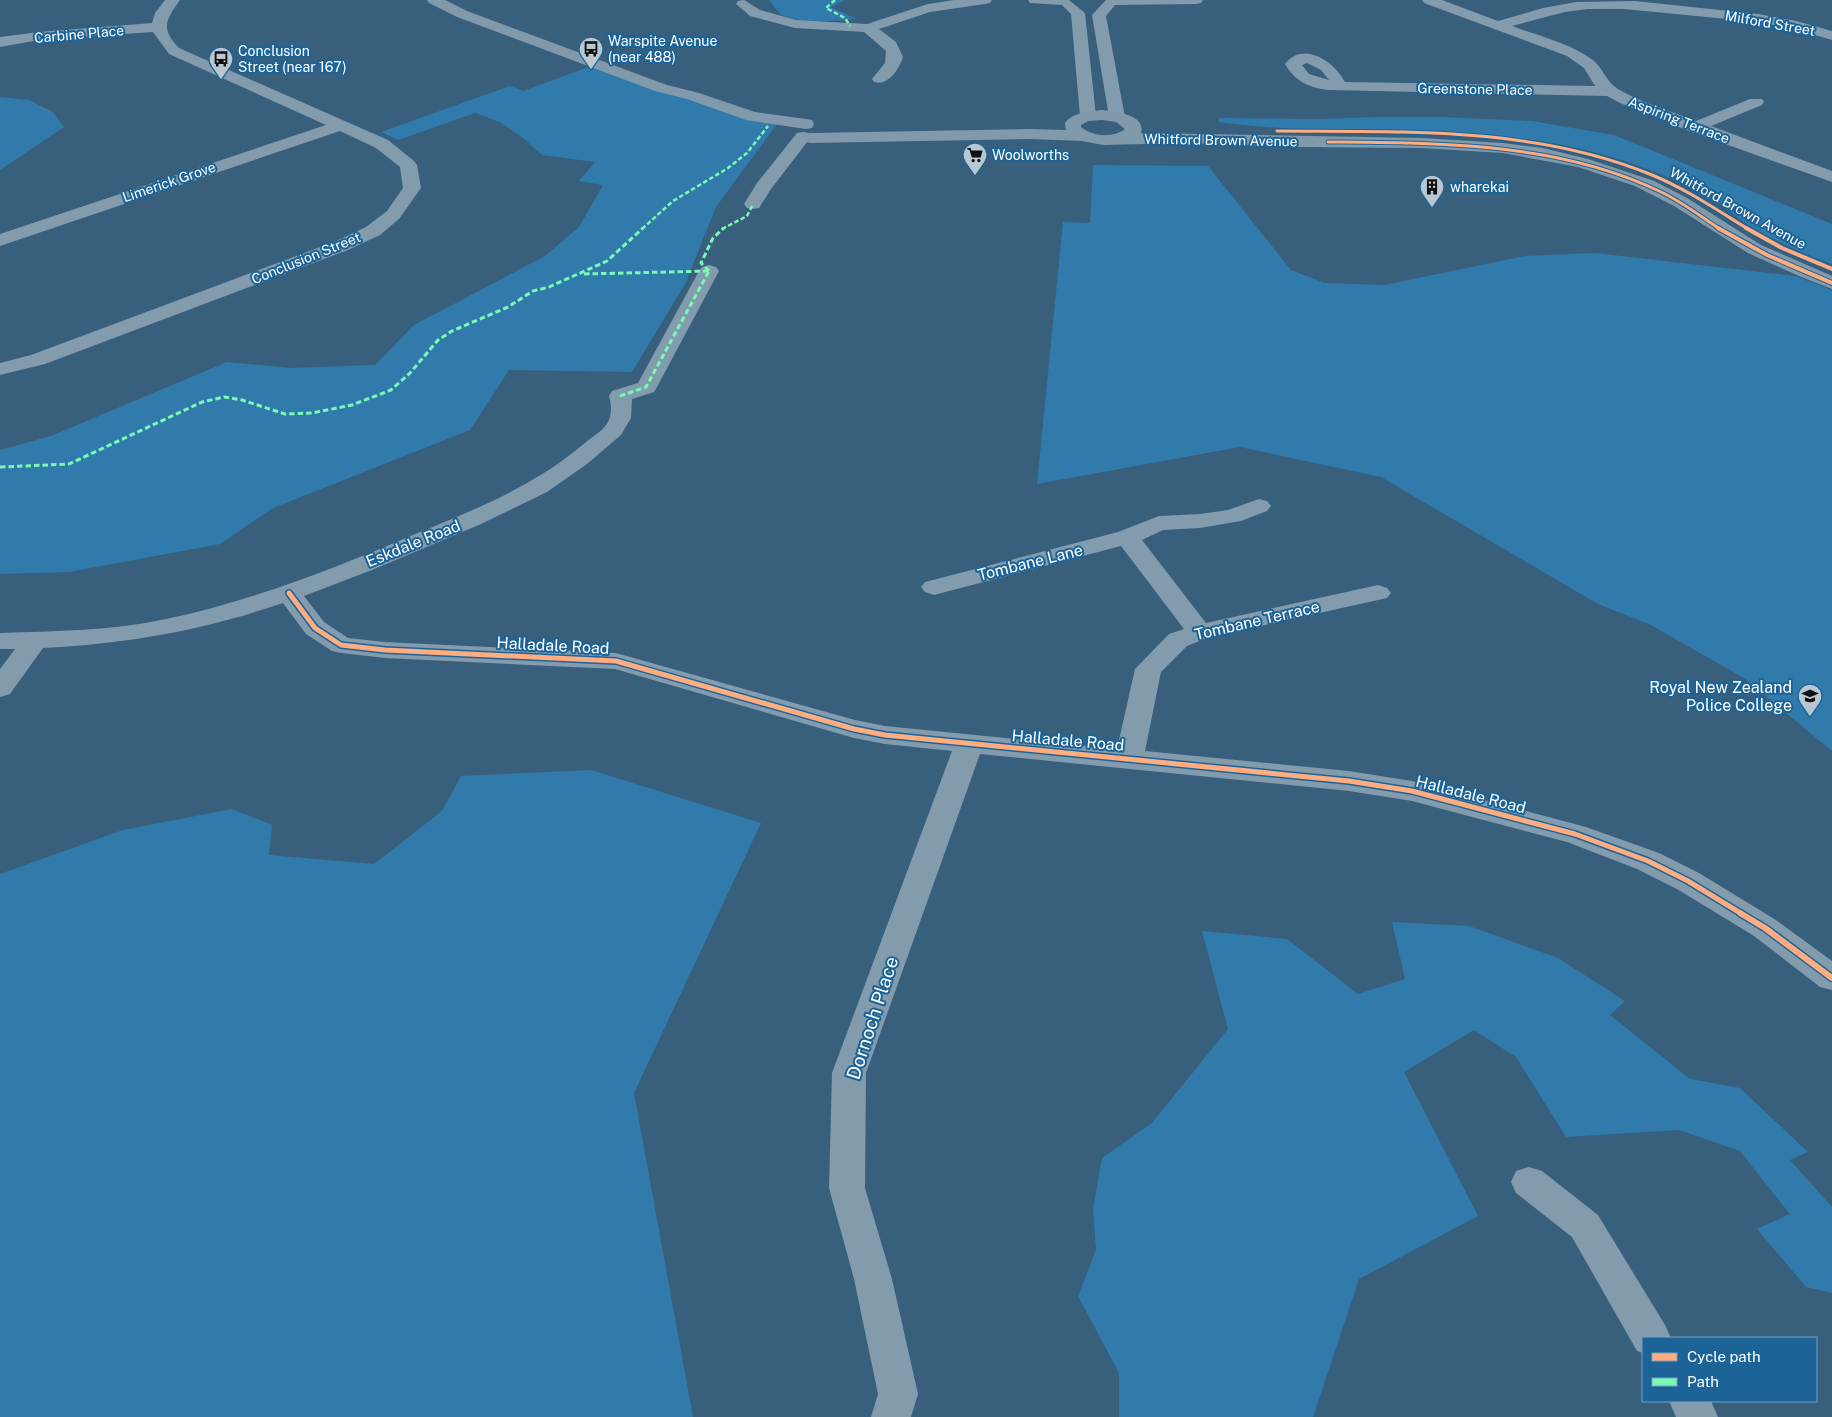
<svg xmlns="http://www.w3.org/2000/svg" width="1832" height="1417" font-family="'Public Sans',sans-serif">
<style>
.green{fill:#317bac}
.lines{fill:none;stroke-linecap:round;stroke-linejoin:round}
.minor{fill:#829bad;fill-rule:evenodd}
.major{fill:#809aab;fill-rule:evenodd}
.quiet-far1{stroke:#7af9b4;stroke-width:2.5;stroke-dasharray:4.5 2.5;stroke-linecap:butt}
.quiet{stroke:#7af9b4;stroke-width:3;stroke-dasharray:5.5 3;stroke-linecap:butt}
.cycleway-far3-casing{stroke:#1c6497;stroke-width:5}
.cycleway-far2-casing{stroke:#1c6497;stroke-width:6}
.cycleway-far1-casing{stroke:#1c6497;stroke-width:8}
.cycleway-casing{stroke:#1c6497;stroke-width:9}
.cycleway-far3{stroke:#ffac80;stroke-width:3}
.cycleway-far2{stroke:#ffac80;stroke-width:4}
.cycleway-far1{stroke:#ffac80;stroke-width:5}
.cycleway{stroke:#ffac80;stroke-width:6}
.labels{text-anchor:middle;stroke-width:4;stroke-linejoin:round;paint-order:stroke}
.far-street-label{font-size:14px;fill:#fff;stroke:#1c6497}
.far-poi-label{font-size:14px;fill:#fff;stroke:#1c6497;text-anchor:start}
.street-label{font-size:16px;fill:#fff;stroke:#1c6497}
.poi-label{font-size:16px;fill:#fff;stroke:#1c6497;text-anchor:end}
.near-street-label{font-size:19px;fill:#fff;stroke:#1c6497}
</style>
<rect width="100%" height="100%" fill="#385f7b"/>
<g class="green">
<path d="M 769,0 L 845,0 L 831,7 L 856,19 C 836,21 800,24 782,15 C 777,12 773,4 769,0 Z"/>
<path d="M 591,66 L 777,124 L 716,207 L 685,284 L 632,372 L 509,370 L 470,430 L 273,508 L 220,544 L 69,572 L 0,574 L 0,450 L 51,436 L 227,362 L 291,368 L 375,365 L 414,325 L 545,256 L 579,227 L 603,185 L 579,181 L 595,162 L 542,155 L 523,138 L 500,122 L 475,113 L 398,140 L 381,132 L 510,86 L 523,91 Z"/>
<path d="M 0,97 L 29,100 L 53,112 L 64,127 L 0,170 Z"/>
<path d="M 1377,117 L 1440,117 L 1532,121 L 1614,135 L 1832,224 L 1832,264 C 1804,254 1776,242 1750,226 C 1735,217 1722,204 1707,196 C 1672,178 1636,163 1598,153 C 1472,119 1346,140 1219,122 L 1219,118 L 1322,119 Z"/>
<path d="M 1093,165 L 1208,166 L 1291,270 L 1325,283 L 1384,285 L 1525,256 L 1595,253 L 1795,276 L 1832,290 L 1832,751 L 1744,678 L 1649,624 L 1598,604 L 1381,477 L 1240,447 L 1037,484 L 1063,222 L 1090,223 Z"/>
<path d="M 591,770 L 761,823 L 634,1093 L 693,1417 L 0,1417 L 0,874 L 123,830 L 232,809 L 272,825 L 269,855 L 374,864 L 442,811 L 461,776 Z"/>
<path d="M 1392,922 L 1469,926 L 1558,958 L 1625,1001 L 1610,1015 L 1690,1079 L 1740,1088 L 1808,1152 L 1790,1160 L 1832,1207 L 1832,1293 L 1806,1287 L 1757,1229 L 1790,1214 L 1740,1151 L 1679,1130 L 1566,1137 L 1516,1057 L 1474,1030 L 1404,1072 L 1478,1216 L 1359,1279 L 1313,1417 L 1119,1417 L 1119,1373 L 1078,1296 L 1096,1250 L 1093,1209 L 1102,1158 L 1152,1123 L 1228,1029 L 1202,931 L 1287,939 L 1358,994 L 1405,979 Z"/>
</g>
<g class="lines">
<g class="minor">
<path d="M 165,0 L 180,0 C 166,20 160,28 179,48 L 388,140 L 414,161 L 417,165 L 421,188 L 399,219 L 380,235 L 348,250 L 45,364 L 0,375 L 0,363 L 31,355 L 334,242 L 366,227 L 387,211 L 403,188 L 400,167 L 376,148 L 340,131 L 0,246 L 0,234 L 326,125 L 169,54 L 153,32 L 39,40 L 0,47 L 0,37 L 39,32 L 152,23 L 155,13 Z"/>
<path d="M 744,0 L 760,10 L 796,20 L 867,24 L 928,4 L 954,0 L 992,0 L 990,3 L 985,4 L 930,12 L 879,29 L 896,42 L 903,57 C 899,69 889,86 874,82 L 872,79 L 885,63 L 886,51 L 864,32 L 795,28 L 750,16 L 736,4 L 738,1 Z"/>
<path d="M 1028,0 L 1069,0 L 1085,13 L 1096,116 L 1094,119 L 1082,119 L 1080,116 L 1071,14 L 1062,5 L 1030,3 Z"/>
<path d="M 1106,0 L 1203,0 L 1201,3 L 1196,4 L 1115,5 L 1106,16 L 1125,117 L 1123,120 L 1111,120 L 1109,117 L 1092,15 Z"/>
<path d="M 1422,0 L 1442,0 L 1498,21 L 1543,8 L 1576,2 L 1635,1 L 1758,14 L 1796,21 L 1832,31 L 1832,40 L 1794,29 L 1758,22 L 1624,9 L 1588,9 L 1565,12 L 1512,26 C 1539,36 1570,43 1593,60 C 1603,68 1606,82 1618,89 C 1642,103 1670,111 1696,121 L 1750,99 L 1762,99 L 1764,102 L 1762,105 L 1711,126 L 1832,171 L 1832,182 L 1689,131 L 1620,103 L 1607,96 L 1328,90 C 1308,87 1296,82 1285,64 C 1303,40 1335,62 1345,82 L 1595,86 L 1584,68 L 1567,56 L 1424,3 ZM 1307,63 L 1321,70 L 1329,80 L 1309,74 L 1302,65 Z"/>
<path d="M 803,132 L 809,133 L 811,137 L 771,189 L 759,208 L 753,209 L 747,208 L 744,204 L 757,183 L 797,133 Z"/>
<path d="M 709,265 L 716,267 L 719,271 L 657,387 L 654,392 L 632,399 L 631,418 L 621,435 L 587,464 L 547,492 L 481,524 L 372,570 L 304,596 L 324,622 L 348,638 L 385,642 L 616,653 L 855,720 L 885,726 L 1117,749 L 1135,669 L 1169,634 L 1184,629 L 1121,546 L 934,595 L 925,592 L 921,587 L 925,582 L 1118,532 L 1159,516 L 1200,514 L 1228,510 L 1259,499 L 1267,501 L 1271,506 L 1267,511 L 1241,521 L 1200,528 L 1163,530 L 1142,540 L 1206,623 L 1378,585 L 1387,588 L 1391,593 L 1387,598 L 1207,638 L 1187,646 L 1161,672 L 1145,751 L 1349,771 L 1412,781 L 1586,827 L 1659,853 L 1699,873 L 1776,920 L 1832,961 L 1832,990 L 1820,987 L 1754,936 L 1677,889 L 1637,869 L 1567,842 L 1412,801 L 1349,791 L 980,754 L 866,1073 L 865,1188 L 892,1279 L 918,1394 L 911,1417 L 871,1417 L 878,1394 L 854,1279 L 829,1188 L 832,1073 L 952,751 L 885,744 L 854,738 L 615,669 L 385,658 L 341,653 L 332,651 L 306,634 L 283,603 C 204,630 127,644 43,648 L 10,694 L 0,697 L 0,669 L 15,649 L 0,649 L 0,633 C 55,631 111,631 166,619 C 251,601 333,569 413,535 C 474,510 535,486 586,442 C 592,437 601,432 606,425 C 612,417 612,406 609,396 L 612,391 L 638,383 L 699,271 L 702,267 Z"/>
<path d="M 1529,1167 L 1542,1171 L 1598,1215 L 1665,1325 L 1671,1338 L 1643,1338 L 1643,1353 L 1637,1351 L 1572,1237 L 1516,1193 L 1511,1182 L 1516,1171 Z"/>
<path d="M 1669,1401 L 1711,1401 L 1718,1417 L 1676,1417 Z"/>
</g>
<g class="major">
<path d="M 427,0 L 445,0 L 467,11 L 667,85 L 699,93 L 755,112 L 806,119 L 812,120 L 814,124 L 812,128 L 806,129 L 746,120 L 687,99 L 655,91 L 457,17 L 429,3 Z"/>
<path d="M 1102,110 C 1115,112 1146,114 1141,133 L 1422,138 L 1503,143 L 1543,148 L 1588,159 L 1654,181 L 1687,198 L 1761,245 L 1832,276 L 1832,289 L 1799,276 L 1748,253 L 1674,206 L 1635,186 L 1578,167 L 1503,153 L 1422,148 L 1300,147 L 1187,143 L 1103,145 L 1082,141 L 1030,139 L 811,143 L 805,142 L 803,138 L 805,134 L 811,133 L 1030,129 L 1066,130 L 1065,123 C 1073,112 1089,112 1102,110 ZM 1102,120 L 1116,122 L 1125,129 C 1113,138 1093,137 1081,127 L 1081,125 L 1088,121 Z"/>
</g>
<g class="quiet-far1">
<path d="M 835,0 L 826,8 L 845,18 L 850,26"/>
<path d="M 642,229 L 673,201 L 728,168 L 747,153 L 768,126"/>
<path d="M 722,229 L 747,216 L 753,204"/>
</g>
<g class="quiet">
<path d="M 709,271 L 701,263 L 713,238 L 724,228"/>
<path d="M 584,274 L 709,271"/>
<path d="M 620,396 L 646,387 L 709,271"/>
<path d="M 0,467 L 69,464 L 202,402 L 224,397 L 242,400 L 285,414 L 312,413 L 352,405 L 391,390 L 410,373 L 438,340 L 452,331 L 508,307 L 533,291 L 549,287 L 607,261 L 643,228"/>
</g>
<defs>
<g id="cycleway-far3">
<path d="M 1277,131 C 1402,132 1534,126 1652,175 C 1686,189 1717,210 1748,229"/>
<path d="M 1328,142 C 1439,143 1557,142 1659,191 C 1681,201 1700,216 1720,229"/>
</g>
<g id="cycleway-far2">
<path d="M 1718,228 L 1767,255 L 1832,283"/>
<path d="M 1746,228 L 1782,248 L 1832,269"/>
</g>
<path id="cycleway-far1" d="M 289,593 L 315,628 L 341,645 L 385,650 L 616,661 L 854,729 L 885,735 L 1349,781 L 1412,791 L 1575,834 L 1648,861 L 1688,881 L 1742,914"/>
<path id="cycleway" d="M 1740,913 L 1765,928 L 1832,978"/>
</defs>
<use href="#cycleway-far3" class="cycleway-far3-casing"/>
<use href="#cycleway-far2" class="cycleway-far2-casing"/>
<use href="#cycleway-far1" class="cycleway-far1-casing"/>
<use href="#cycleway" class="cycleway-casing"/>
<use href="#cycleway-far3" class="cycleway-far3"/>
<use href="#cycleway-far2" class="cycleway-far2"/>
<use href="#cycleway-far1" class="cycleway-far1"/>
<use href="#cycleway" class="cycleway"/>
</g>
<defs>
<symbol id="bus-pin" viewBox="-11 -11 22 30"><path d="M0 17L-7.5 6A9.5 9.5 0 1 1 7.5 6Z" fill="#b9c7d1" stroke="#1c6497"/><path d="M-5-6H5V4H4V6H2V4H-2V6H-4V4H-5ZM-3.5-4V0h7V-4ZM-3.5 1.2v1.5H-2V1.2ZM2 1.2v1.5H3.5V1.2Z" fill="#111"/></symbol>
<symbol id="supermarket-pin" viewBox="-11 -11 22 30"><path d="M0 17L-7.5 6A9.5 9.5 0 1 1 7.5 6Z" fill="#b9c7d1" stroke="#1c6497"/><path d="M-6-5.5h2.5l.6 2H6L4.5 2H-2.5L-4.4-4H-6ZM-1.5 3.2a1.3 1.3 0 1 0 .1 0ZM3 3.2a1.3 1.3 0 1 0 .1 0Z" fill="#111"/></symbol>
<symbol id="building-pin" viewBox="-11 -11 22 30"><path d="M0 17L-7.5 6A9.5 9.5 0 1 1 7.5 6Z" fill="#b9c7d1" stroke="#1c6497"/><path d="M-4-6H4V6H1V3H-1V6H-4ZM-2.5-4.3h1.7v1.8h-1.7ZM.8-4.3h1.7v1.8H.8ZM-2.5-1h1.7V.8h-1.7ZM.8-1h1.7V.8H.8Z" fill="#111"/></symbol>
<symbol id="university-pin" viewBox="-11 -11 22 30"><path d="M0 17L-7.5 6A9.5 9.5 0 1 1 7.5 6Z" fill="#b9c7d1" stroke="#1c6497"/><path d="M0-5L7-2L0 1L-7-2ZM-4 1L0 2.5L4 1V4Q0 6-4 4Z" fill="#111"/></symbol>
</defs>
<g fill-rule="evenodd">
<use href="#bus-pin" x="577" y="35" width="28" height="38"/>
<use href="#bus-pin" x="207" y="45" width="28" height="38"/>
<use href="#supermarket-pin" x="961" y="141" width="28" height="38"/>
<use href="#building-pin" x="1418" y="173" width="28" height="38"/>
<use href="#university-pin" x="1796" y="682" width="28" height="38"/>
</g>
<g class="labels">
<g class="far-street-label">
<text transform="translate(1770 23) rotate(10)" y="5">Milford Street</text>
<text transform="translate(79 34) rotate(-5)" y="5">Carbine Place</text>
<text transform="translate(1475 89) rotate(1)" y="5">Greenstone Place</text>
<text transform="translate(1679 120) rotate(21)" y="5">Aspiring Terrace</text>
<text transform="translate(1221 140) rotate(1)" y="5">Whitford Brown Avenue</text>
<text transform="translate(169 182) rotate(-19)" y="5">Limerick Grove</text>
<text transform="translate(1738 208) rotate(29)" y="5">Whitford Brown Avenue</text>
<text transform="translate(306 258) rotate(-22)" y="5">Conclusion Street</text>
</g>
<g class="far-poi-label">
<text x="608" y="46">Warspite Avenue<tspan x="608" dy="16">(near 488)</tspan></text>
<text x="238" y="56">Conclusion<tspan x="238" dy="16">Street (near 167)</tspan></text>
<text x="992" y="160">Woolworths</text>
<text x="1450" y="192">wharekai</text>
</g>
<g class="street-label">
<text transform="translate(413 543) rotate(-22)" y="6">Eskdale Road</text>
<text transform="translate(1030 562) rotate(-14)" y="6">Tombane Lane</text>
<text transform="translate(1257 620) rotate(-13)" y="6">Tombane Terrace</text>
<text transform="translate(553 645) rotate(3)" y="6">Halladale Road</text>
<text transform="translate(1068 740) rotate(5)" y="6">Halladale Road</text>
<text transform="translate(1471 794) rotate(14)" y="6">Halladale Road</text>
</g>
<g class="poi-label">
<text x="1792" y="693">Royal New Zealand<tspan x="1792" dy="18">Police College</tspan></text>
</g>
<g class="near-street-label">
<text transform="translate(872 1018) rotate(-72)" y="7">Dornoch Place</text>
</g>
</g>
<rect x="1642" y="1337" width="175" height="65" fill="#1c6497" stroke="#77a2c1"/>
<rect x="1652" y="1353" width="25" height="8" fill="#ffac80" stroke="#77a2c1"/>
<text x="1687" y="1362" font-size="15" fill="#ffffff">Cycle path</text>
<rect x="1652" y="1378" width="25" height="8" fill="#7af9b4" stroke="#77a2c1"/>
<text x="1687" y="1387" font-size="15" fill="#ffffff">Path</text>
</svg>
